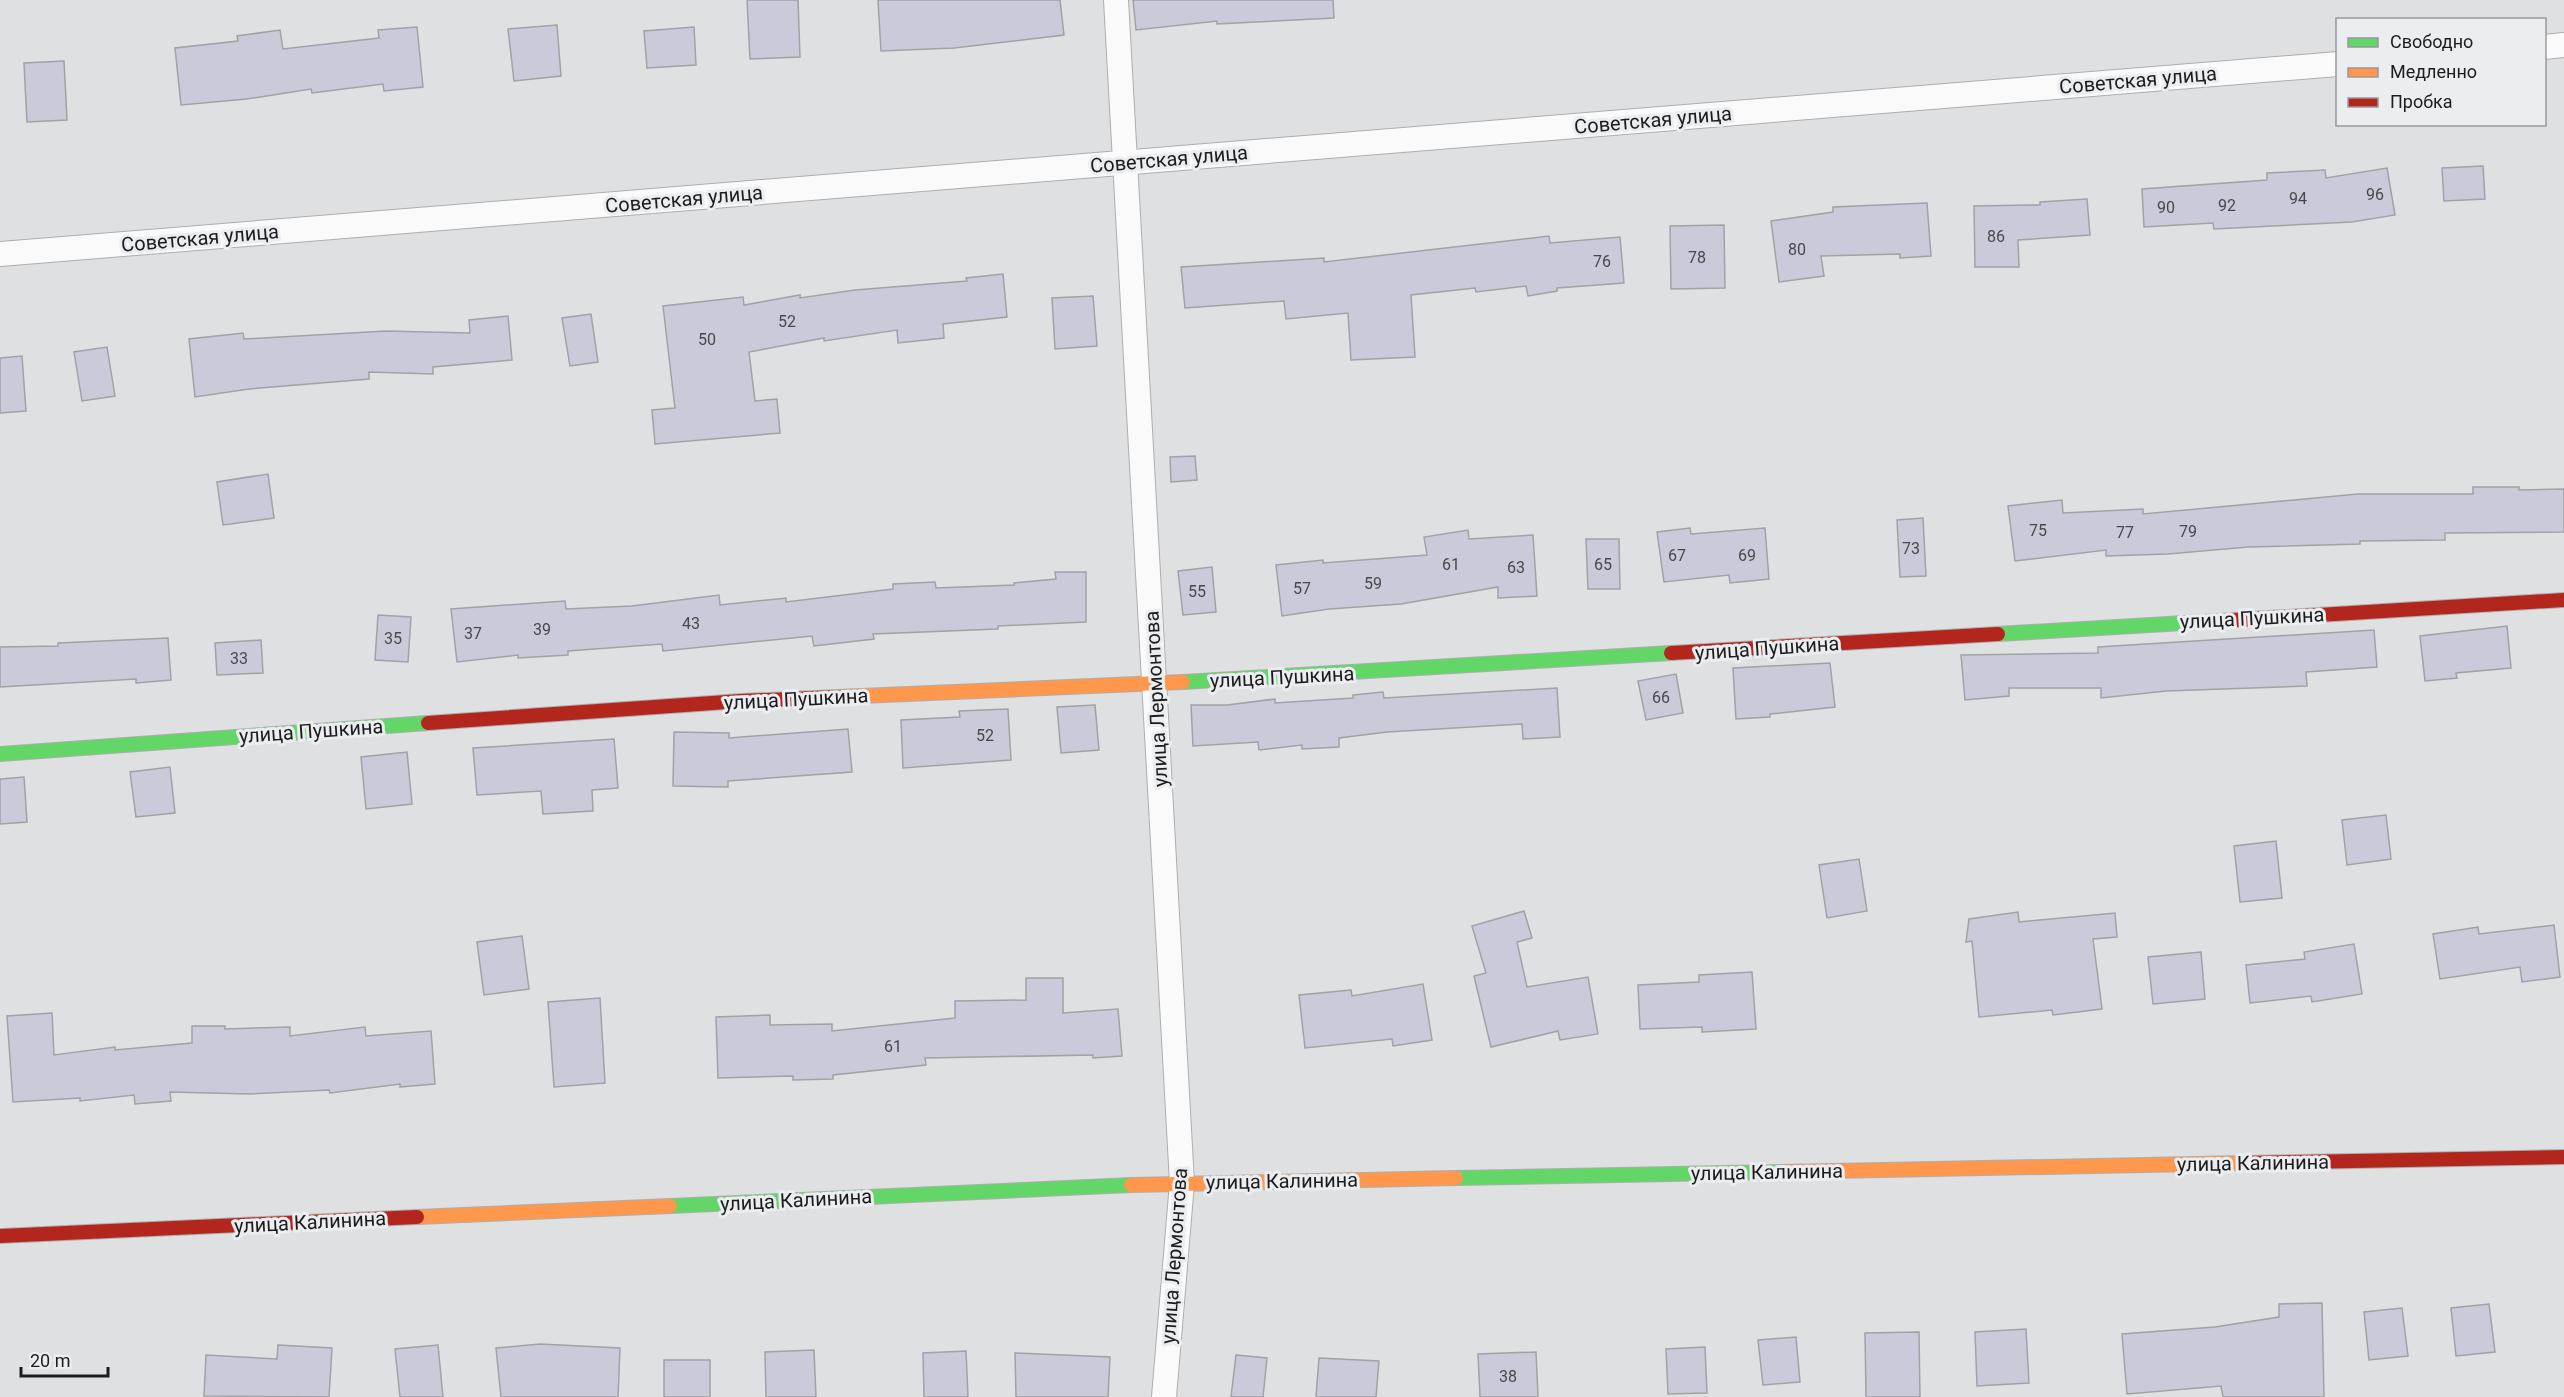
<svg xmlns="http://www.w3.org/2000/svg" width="2564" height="1397" font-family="Roboto,sans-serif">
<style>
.building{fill:#cbcadb;stroke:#a1a2a3;stroke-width:1.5}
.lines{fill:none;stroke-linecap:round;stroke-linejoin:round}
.street-casing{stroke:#adaeaf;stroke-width:26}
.fast-casing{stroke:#adaeaf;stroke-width:16}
.slow-casing{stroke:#adaeaf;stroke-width:16}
.jam-casing{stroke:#adaeaf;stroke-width:16}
.street{stroke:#fafafb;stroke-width:24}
.fast{stroke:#63d668;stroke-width:14}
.slow{stroke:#ff974d;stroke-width:14}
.jam{stroke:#b3261e;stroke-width:14}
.labels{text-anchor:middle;stroke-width:6;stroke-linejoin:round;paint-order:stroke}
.number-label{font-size:16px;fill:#48484c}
.street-label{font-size:20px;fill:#1c1c1d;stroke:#ebedf0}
</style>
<rect width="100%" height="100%" fill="#dfe0e2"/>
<g class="building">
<path d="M 747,0 L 798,0 L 800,57 L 750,59 Z"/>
<path d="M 878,0 L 1060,0 L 1064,35 L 954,48 L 881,51 Z"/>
<path d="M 1133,0 L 1333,0 L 1334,18 L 1217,24 L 1217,21 L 1136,30 Z"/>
<path d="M 557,25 L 561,76 L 514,81 L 508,29 Z"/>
<path d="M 417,27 L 423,87 L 384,91 L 383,84 L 312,93 L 311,89 L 247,99 L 181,105 L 175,48 L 238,41 L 237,36 L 280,30 L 283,49 L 379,38 L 378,30 Z"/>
<path d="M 694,27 L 696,65 L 647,68 L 644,31 Z"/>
<path d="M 64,61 L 67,120 L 27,122 L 24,63 Z"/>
<path d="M 2483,166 L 2485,199 L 2444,201 L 2442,168 Z"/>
<path d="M 2387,168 L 2395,215 L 2352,222 L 2214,229 L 2213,223 L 2144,227 L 2142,189 L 2267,180 L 2267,173 L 2325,170 L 2326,178 Z"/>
<path d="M 2087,199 L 2090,235 L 2018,240 L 2019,267 L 1975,267 L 1974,206 L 2040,205 L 2040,202 Z"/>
<path d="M 1927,203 L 1931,256 L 1900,258 L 1900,254 L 1821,256 L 1824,276 L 1779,282 L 1771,221 L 1833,212 L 1833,207 Z"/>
<path d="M 1724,225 L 1725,288 L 1671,289 L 1670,226 Z"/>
<path d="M 1549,236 L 1550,243 L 1620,237 L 1624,283 L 1557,288 L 1557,291 L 1528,296 L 1526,286 L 1476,292 L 1475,288 L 1411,295 L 1415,357 L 1351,360 L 1348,313 L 1286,319 L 1284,301 L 1185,308 L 1181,267 L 1324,258 L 1324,262 Z"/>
<path d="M 1003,274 L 1007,317 L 943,324 L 944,338 L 898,343 L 897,330 L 824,341 L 824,338 L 749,352 L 755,401 L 777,399 L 780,433 L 655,444 L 652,410 L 675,408 L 663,306 L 743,297 L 744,305 L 800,295 L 800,298 L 855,290 L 967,281 L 966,278 Z"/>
<path d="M 1093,296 L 1097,346 L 1055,349 L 1052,298 Z"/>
<path d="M 591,314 L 598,362 L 570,366 L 562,318 Z"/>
<path d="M 508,316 L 512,360 L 433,367 L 433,374 L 369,372 L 369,379 L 249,389 L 195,397 L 189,339 L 243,333 L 244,339 L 386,331 L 470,333 L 469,320 Z"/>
<path d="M 107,347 L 115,396 L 82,401 L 74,352 Z"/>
<path d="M 22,356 L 26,411 L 0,413 L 0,358 Z"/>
<path d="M 1195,456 L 1197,480 L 1171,482 L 1170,457 Z"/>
<path d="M 268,474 L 274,518 L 223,525 L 217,482 Z"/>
<path d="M 2473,487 L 2519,487 L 2519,490 L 2564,489 L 2564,532 L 2445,533 L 2445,540 L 2360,541 L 2360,544 L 2248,547 L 2168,554 L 2106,556 L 2106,550 L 2015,561 L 2008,506 L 2062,500 L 2063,513 L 2143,509 L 2143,514 L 2358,494 L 2473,494 Z"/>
<path d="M 1923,518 L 1926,576 L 1900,577 L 1897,520 Z"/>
<path d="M 1690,528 L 1691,534 L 1765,528 L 1769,579 L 1730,583 L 1729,575 L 1664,582 L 1657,532 Z"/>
<path d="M 1468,530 L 1469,539 L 1533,535 L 1537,596 L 1498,598 L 1498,587 L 1401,604 L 1329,609 L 1282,616 L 1276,565 L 1323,560 L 1323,563 L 1427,555 L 1424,537 Z"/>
<path d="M 1586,539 L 1619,539 L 1620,589 L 1588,589 Z"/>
<path d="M 1212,567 L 1216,612 L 1183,615 L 1178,571 Z"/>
<path d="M 1055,572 L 1086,572 L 1086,622 L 998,626 L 998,629 L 873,634 L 874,639 L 814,646 L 812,636 L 663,651 L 662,644 L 568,651 L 568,655 L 518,658 L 518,655 L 457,662 L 451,609 L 565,601 L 566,609 L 632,606 L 719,595 L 720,605 L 786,598 L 786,602 L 893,589 L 893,584 L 935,582 L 936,588 L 1014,585 L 1014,583 L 1056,579 Z"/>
<path d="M 378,615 L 411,617 L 408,662 L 375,660 Z"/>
<path d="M 2507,626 L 2511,668 L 2456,673 L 2457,678 L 2425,681 L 2420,636 Z"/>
<path d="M 2374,630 L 2377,667 L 2306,672 L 2307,686 L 2166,691 L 2101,698 L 2101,688 L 2009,688 L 2009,696 L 1965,700 L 1961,655 L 2098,653 L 2098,647 Z"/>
<path d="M 168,638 L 171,680 L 136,683 L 136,679 L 0,687 L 0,647 L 58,646 L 58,643 Z"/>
<path d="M 261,640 L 263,673 L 217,675 L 215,643 Z"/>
<path d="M 1830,663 L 1835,707 L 1770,714 L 1770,717 L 1736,719 L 1733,668 Z"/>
<path d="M 1676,674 L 1683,713 L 1646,720 L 1638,681 Z"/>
<path d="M 1557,688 L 1560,737 L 1523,739 L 1522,724 L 1387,732 L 1339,738 L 1339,747 L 1302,749 L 1302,745 L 1259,750 L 1258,742 L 1193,746 L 1191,705 L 1227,705 L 1275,699 L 1275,703 L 1353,698 L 1353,695 L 1383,692 L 1384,698 Z"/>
<path d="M 1095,705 L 1099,750 L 1061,753 L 1057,707 Z"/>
<path d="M 1008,709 L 1011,760 L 903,768 L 901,720 L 960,717 L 959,711 Z"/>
<path d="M 848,729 L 852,772 L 728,781 L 728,787 L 673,786 L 674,732 L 729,733 L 729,738 Z"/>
<path d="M 614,739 L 618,788 L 592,790 L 593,811 L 543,814 L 541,791 L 477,795 L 473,748 Z"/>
<path d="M 407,752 L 412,804 L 366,809 L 361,757 Z"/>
<path d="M 170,767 L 175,813 L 136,817 L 130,772 Z"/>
<path d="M 24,777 L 27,822 L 0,824 L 0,779 Z"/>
<path d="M 2386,815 L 2391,859 L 2347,865 L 2342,820 Z"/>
<path d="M 2276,841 L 2282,898 L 2240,902 L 2234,846 Z"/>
<path d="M 1859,859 L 1867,911 L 1827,918 L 1819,865 Z"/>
<path d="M 1524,911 L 1532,938 L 1517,942 L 1527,987 L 1588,977 L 1598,1034 L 1560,1040 L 1558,1031 L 1491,1047 L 1474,976 L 1486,973 L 1472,926 Z"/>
<path d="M 2018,912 L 2019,922 L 2115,913 L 2117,937 L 2093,939 L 2102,1009 L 2053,1015 L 2052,1010 L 1979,1017 L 1972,941 L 1966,942 L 1969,919 Z"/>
<path d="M 2554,925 L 2560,977 L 2522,982 L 2520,967 L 2440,979 L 2433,934 L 2478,927 L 2479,934 Z"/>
<path d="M 522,936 L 529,989 L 484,995 L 477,942 Z"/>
<path d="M 2354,944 L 2362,994 L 2312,1002 L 2311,996 L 2250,1003 L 2246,965 L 2305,959 L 2304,952 Z"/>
<path d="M 2201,952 L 2205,999 L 2153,1004 L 2148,957 Z"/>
<path d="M 1752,972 L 1756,1029 L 1702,1032 L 1702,1027 L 1640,1029 L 1638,985 L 1699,982 L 1699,975 Z"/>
<path d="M 1026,978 L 1063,978 L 1063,1013 L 1118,1009 L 1122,1056 L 1093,1058 L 1093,1055 L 925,1058 L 926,1065 L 833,1075 L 833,1079 L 793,1080 L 793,1076 L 718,1078 L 716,1017 L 770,1015 L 770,1025 L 832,1024 L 832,1031 L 955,1018 L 955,1001 L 1026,1000 Z"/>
<path d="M 1423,984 L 1432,1040 L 1393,1046 L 1392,1039 L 1305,1048 L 1299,995 L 1351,990 L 1352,996 Z"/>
<path d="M 600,998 L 605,1083 L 554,1087 L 548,1002 Z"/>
<path d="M 52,1013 L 54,1055 L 115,1047 L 115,1050 L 192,1043 L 192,1026 L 225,1026 L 225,1029 L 290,1027 L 290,1036 L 365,1027 L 366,1036 L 431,1031 L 435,1084 L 400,1087 L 400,1084 L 330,1093 L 329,1090 L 249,1094 L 170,1092 L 171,1101 L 135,1104 L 134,1095 L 80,1101 L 80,1098 L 13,1102 L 7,1016 Z"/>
<path d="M 2322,1303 L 2324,1397 L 2223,1397 L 2221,1386 L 2127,1394 L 2122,1334 L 2215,1327 L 2279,1317 L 2279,1304 Z"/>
<path d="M 2489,1304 L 2495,1352 L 2456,1356 L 2451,1308 Z"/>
<path d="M 2402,1308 L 2408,1356 L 2369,1360 L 2364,1312 Z"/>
<path d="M 2026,1329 L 2029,1383 L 1977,1386 L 1975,1332 Z"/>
<path d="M 1919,1332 L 1920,1397 L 1866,1397 L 1865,1333 Z"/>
<path d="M 1796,1337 L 1800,1382 L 1763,1385 L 1758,1340 Z"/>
<path d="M 540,1344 L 620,1348 L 618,1397 L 501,1397 L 496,1348 Z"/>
<path d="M 278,1345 L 332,1348 L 329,1397 L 204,1396 L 206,1355 L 277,1359 Z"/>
<path d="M 438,1345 L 443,1397 L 400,1397 L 395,1349 Z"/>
<path d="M 1705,1347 L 1707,1393 L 1668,1394 L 1666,1349 Z"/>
<path d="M 814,1350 L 816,1397 L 766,1397 L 765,1352 Z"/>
<path d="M 966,1351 L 968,1397 L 924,1397 L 923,1353 Z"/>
<path d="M 1536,1352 L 1538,1397 L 1480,1397 L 1478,1354 Z"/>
<path d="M 1015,1353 L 1110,1357 L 1108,1397 L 1016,1397 Z"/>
<path d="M 1236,1355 L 1267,1358 L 1263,1397 L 1231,1397 Z"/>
<path d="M 1319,1358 L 1379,1361 L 1376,1397 L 1316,1397 Z"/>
<rect x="664" y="1360" width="46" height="37"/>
</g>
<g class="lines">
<defs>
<g id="street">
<path d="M 1116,0 L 1182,1183 L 1164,1397"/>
<path d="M 2544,47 L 2564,45"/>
<path d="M 0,254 L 2338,64"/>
</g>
<g id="fast">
<path d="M 1998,634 L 2235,620"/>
<path d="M 1183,682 L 1671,653"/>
<path d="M 0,754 L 428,723"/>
<path d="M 1456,1178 L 1781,1172"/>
<path d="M 670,1206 L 1131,1185"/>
</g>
<g id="slow">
<path d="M 838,697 L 1183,682"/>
<path d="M 1781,1172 L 2245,1163"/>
<path d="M 1131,1185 L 1456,1178"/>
<path d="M 417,1217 L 670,1206"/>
</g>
<g id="jam">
<path d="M 2235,620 L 2564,600"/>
<path d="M 1671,653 L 1998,634"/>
<path d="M 428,723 L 741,701 L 838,697"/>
<path d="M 2245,1163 L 2564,1157"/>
<path d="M 0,1236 L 417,1217"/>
</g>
</defs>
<use href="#street" class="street-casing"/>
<use href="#fast" class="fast-casing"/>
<use href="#slow" class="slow-casing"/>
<use href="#jam" class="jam-casing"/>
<use href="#street" class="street"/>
<use href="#fast" class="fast"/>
<use href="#slow" class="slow"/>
<use href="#jam" class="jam"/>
</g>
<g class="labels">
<g class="number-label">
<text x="2375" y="200">96</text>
<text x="2298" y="204">94</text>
<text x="2227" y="211">92</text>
<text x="2166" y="213">90</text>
<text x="1996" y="242">86</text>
<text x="1797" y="255">80</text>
<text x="1697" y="263">78</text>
<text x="1602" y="267">76</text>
<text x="787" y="327">52</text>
<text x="707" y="345">50</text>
<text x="2038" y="536">75</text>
<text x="2188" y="537">79</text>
<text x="2125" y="538">77</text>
<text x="1911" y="554">73</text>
<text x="1677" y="561">67</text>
<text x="1747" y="561">69</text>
<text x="1451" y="570">61</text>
<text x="1603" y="570">65</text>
<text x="1516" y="573">63</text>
<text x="1373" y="589">59</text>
<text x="1302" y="594">57</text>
<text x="1197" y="597">55</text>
<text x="691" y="629">43</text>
<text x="542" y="635">39</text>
<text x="473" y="639">37</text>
<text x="393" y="644">35</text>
<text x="239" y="664">33</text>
<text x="1661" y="703">66</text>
<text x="985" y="741">52</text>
<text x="893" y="1052">61</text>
<text x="1508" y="1382">38</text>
</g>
<g class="street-label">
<text transform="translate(2138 80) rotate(-5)" y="7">Советская улица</text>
<text transform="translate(1653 120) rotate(-5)" y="7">Советская улица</text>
<text transform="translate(1169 159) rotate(-5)" y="7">Советская улица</text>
<text transform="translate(684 199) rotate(-5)" y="7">Советская улица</text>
<text transform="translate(200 238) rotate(-5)" y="7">Советская улица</text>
<text transform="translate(2252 618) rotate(-3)" y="7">улица Пушкина</text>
<text transform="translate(1767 648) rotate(-4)" y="7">улица Пушкина</text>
<text transform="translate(1282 677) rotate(-3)" y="7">улица Пушкина</text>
<text transform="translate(796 699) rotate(-3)" y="7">улица Пушкина</text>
<text transform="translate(1156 699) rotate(-93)" y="7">улица Лермонтова</text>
<text transform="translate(311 731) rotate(-4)" y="7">улица Пушкина</text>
<text transform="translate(2253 1163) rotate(-1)" y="7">улица Калинина</text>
<text transform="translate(1767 1172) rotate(-1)" y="7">улица Калинина</text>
<text transform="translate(1282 1181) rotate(-1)" y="7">улица Калинина</text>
<text transform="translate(796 1200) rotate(-3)" y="7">улица Калинина</text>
<text transform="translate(310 1222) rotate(-3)" y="7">улица Калинина</text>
<text transform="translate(1174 1256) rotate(-86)" y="7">улица Лермонтова</text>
</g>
</g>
<rect x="2336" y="18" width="210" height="108" fill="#ebedf0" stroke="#98999c" stroke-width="1.5"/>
<rect x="2348" y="38" width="30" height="9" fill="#63d668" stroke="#98999c" stroke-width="1.5"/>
<text x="2390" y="48" font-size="18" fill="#1c1c1d">Свободно</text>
<rect x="2348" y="68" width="30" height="9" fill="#ff974d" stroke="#98999c" stroke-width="1.5"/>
<text x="2390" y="78" font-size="18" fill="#1c1c1d">Медленно</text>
<rect x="2348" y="98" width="30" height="9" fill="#b3261e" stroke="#98999c" stroke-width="1.5"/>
<text x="2390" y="108" font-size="18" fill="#1c1c1d">Пробка</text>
<path d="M21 1367v9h87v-9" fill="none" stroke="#1c1c1d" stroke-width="3"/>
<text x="30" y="1367" font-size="18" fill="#1c1c1d" stroke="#ebedf0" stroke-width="4.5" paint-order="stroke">20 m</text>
</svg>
